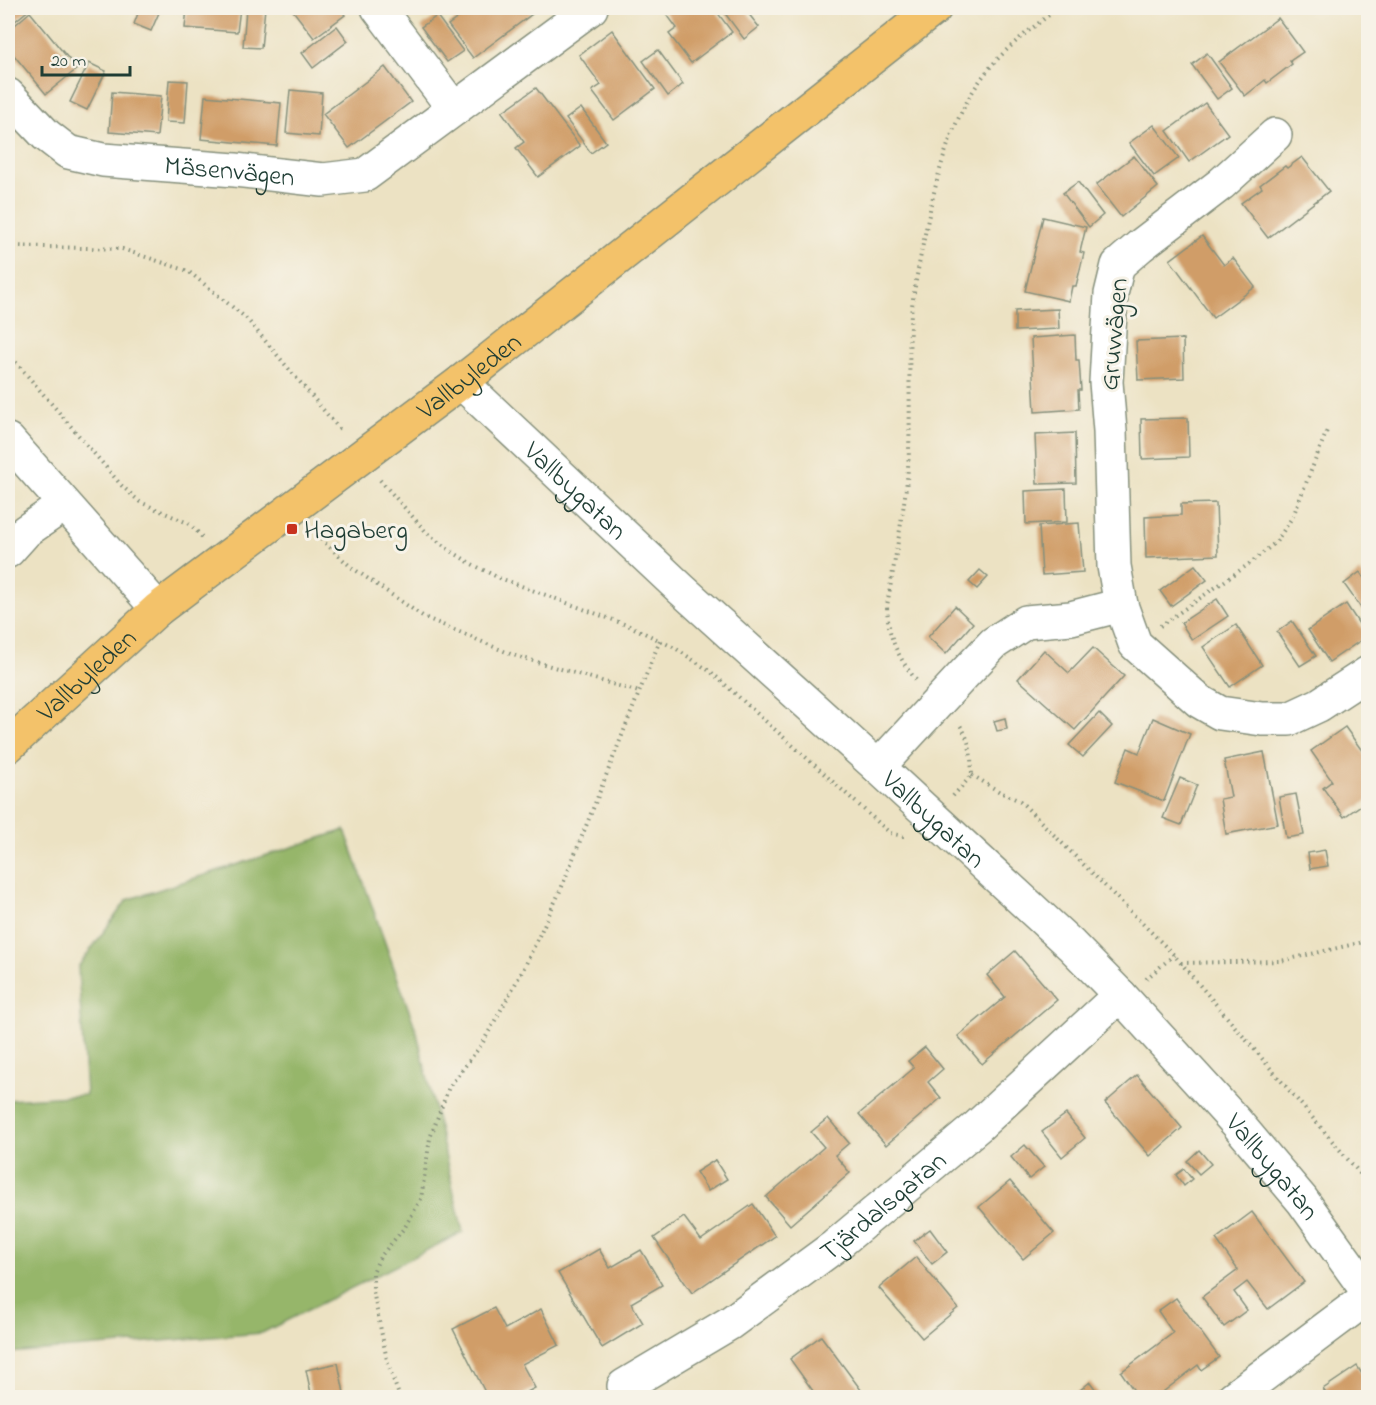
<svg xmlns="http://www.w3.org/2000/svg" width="1376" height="1405" font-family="'Indie Flower',sans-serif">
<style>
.forest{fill:#96b66a;stroke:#5a7a4f;stroke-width:1.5}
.building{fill:#d09d67}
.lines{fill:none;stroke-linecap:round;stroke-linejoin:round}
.minor-casing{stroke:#86907c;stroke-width:36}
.major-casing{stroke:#86907c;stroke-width:36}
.path{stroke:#86907c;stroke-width:4;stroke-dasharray:1.5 4.5;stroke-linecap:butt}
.minor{stroke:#fff;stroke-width:33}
.major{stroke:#f3c26a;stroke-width:33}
.poi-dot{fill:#c8321e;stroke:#f7f3e8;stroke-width:2}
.labels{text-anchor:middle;stroke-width:6;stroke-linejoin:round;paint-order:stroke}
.street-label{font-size:27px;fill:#1f3d34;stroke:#f7f3e8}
.poi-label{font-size:27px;fill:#1f3d34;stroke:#f7f3e8;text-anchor:start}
</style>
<rect width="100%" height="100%" fill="#f7f3e8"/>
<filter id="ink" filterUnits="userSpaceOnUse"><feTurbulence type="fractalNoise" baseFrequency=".0167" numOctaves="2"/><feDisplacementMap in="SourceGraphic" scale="12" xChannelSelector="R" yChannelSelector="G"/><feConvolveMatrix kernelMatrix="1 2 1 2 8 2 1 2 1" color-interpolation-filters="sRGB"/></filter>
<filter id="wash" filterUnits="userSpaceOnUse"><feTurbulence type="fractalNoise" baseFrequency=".008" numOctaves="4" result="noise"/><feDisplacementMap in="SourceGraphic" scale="24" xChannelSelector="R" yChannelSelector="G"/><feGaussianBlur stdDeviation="1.35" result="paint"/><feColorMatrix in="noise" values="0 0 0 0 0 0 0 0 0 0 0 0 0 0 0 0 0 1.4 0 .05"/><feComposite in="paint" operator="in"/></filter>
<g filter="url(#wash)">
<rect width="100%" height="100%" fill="#ece2c3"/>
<path class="forest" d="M 345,830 L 417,1033 L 463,1232 L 262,1333 L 8,1353 L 8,1100 L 86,1095 L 78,967 L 127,900 Z"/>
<g id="blocks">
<g class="building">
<path d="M 8,8 L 31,8 L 9,26 L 8,24 Z"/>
<path d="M 140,8 L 161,8 L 151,31 L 134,24 Z"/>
<path d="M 187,8 L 240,8 L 237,32 L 185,28 Z"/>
<path d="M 246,8 L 265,8 L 261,48 L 243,47 Z"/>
<path d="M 291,8 L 340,8 L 345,15 L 314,38 Z"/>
<path d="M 472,8 L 527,8 L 532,14 L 473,58 L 448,25 Z"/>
<path d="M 662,8 L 714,8 L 732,32 L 691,63 L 669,34 L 677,28 Z"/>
<path d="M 721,8 L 744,8 L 759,27 L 744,39 Z"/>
<path d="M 30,12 L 77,69 L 46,94 L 8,48 L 8,31 Z"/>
<path d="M 437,16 L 463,51 L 447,62 L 421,27 Z"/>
<path d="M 1278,18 L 1303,52 L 1290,61 L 1292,64 L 1267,83 L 1265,80 L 1245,96 L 1219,62 Z"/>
<path d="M 337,26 L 348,41 L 313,68 L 302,53 Z"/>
<path d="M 612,30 L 655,89 L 614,120 L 592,91 L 601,85 L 579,55 Z"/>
<path d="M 658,50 L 683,84 L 668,96 L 643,61 Z"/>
<path d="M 1207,53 L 1232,88 L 1217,99 L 1192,65 Z"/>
<path d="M 89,63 L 106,71 L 87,110 L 70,102 Z"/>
<path d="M 385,67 L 411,102 L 349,148 L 323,114 Z"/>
<path d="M 169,80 L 188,81 L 185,123 L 166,122 Z"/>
<path d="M 536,88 L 580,146 L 538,177 L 516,148 L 524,142 L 502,112 Z"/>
<path d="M 290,90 L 322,93 L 319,136 L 286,133 Z"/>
<path d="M 112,92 L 161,96 L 157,136 L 109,132 Z"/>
<path d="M 205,96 L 281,103 L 277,146 L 201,139 Z"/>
<path d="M 1205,103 L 1228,134 L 1189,162 L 1167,131 Z"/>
<path d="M 581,108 L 606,142 L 591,153 L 566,119 Z"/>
<path d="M 1154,125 L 1179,158 L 1154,176 L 1129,143 Z"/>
<path d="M 1134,156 L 1158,187 L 1121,217 L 1096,185 Z"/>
<path d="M 1302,157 L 1329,191 L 1268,238 L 1241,203 L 1262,188 L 1260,185 L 1285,166 L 1287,168 Z"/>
<path d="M 1078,182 L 1103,215 L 1089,227 L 1063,193 Z"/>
<path d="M 1043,217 L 1086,227 L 1080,252 L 1084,253 L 1076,286 L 1072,286 L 1069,301 L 1025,291 Z"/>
<path d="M 1202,236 L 1224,265 L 1233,258 L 1255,287 L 1213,318 L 1170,260 Z"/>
<path d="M 1058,309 L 1059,329 L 1015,331 L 1015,311 Z"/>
<path d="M 1075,335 L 1076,360 L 1079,360 L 1081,390 L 1078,390 L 1079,409 L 1035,412 L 1031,338 Z"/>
<path d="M 1183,339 L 1184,378 L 1138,380 L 1136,341 Z"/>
<path d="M 1188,418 L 1189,457 L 1142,459 L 1141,419 Z"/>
<path d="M 1075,433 L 1076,483 L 1037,484 L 1035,435 Z"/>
<path d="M 1066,489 L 1067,522 L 1026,524 L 1025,491 Z"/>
<path d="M 1216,503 L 1218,555 L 1146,558 L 1145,517 L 1181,515 L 1181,504 Z"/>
<path d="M 1079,523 L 1083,572 L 1042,575 L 1039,526 Z"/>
<path d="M 1195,565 L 1207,580 L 1171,606 L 1160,591 Z"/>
<path d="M 980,570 L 988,577 L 977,589 L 969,582 Z"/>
<path d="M 1360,572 L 1368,584 L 1368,618 L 1344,584 Z"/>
<path d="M 1217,599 L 1228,616 L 1192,640 L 1181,623 Z"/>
<path d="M 1346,604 L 1367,636 L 1329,662 L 1308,630 Z"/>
<path d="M 955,606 L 973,623 L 946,654 L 928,637 Z"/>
<path d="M 1292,621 L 1316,656 L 1300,666 L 1277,632 Z"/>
<path d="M 1236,625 L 1262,665 L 1230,687 L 1203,647 Z"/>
<path d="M 1093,648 L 1124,676 L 1075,730 L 1018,679 L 1044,650 L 1069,673 Z"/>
<path d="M 1099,713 L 1112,726 L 1083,757 L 1069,745 Z"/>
<path d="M 1005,718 L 1007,729 L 997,731 L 994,721 Z"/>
<path d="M 1153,718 L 1190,734 L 1164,801 L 1115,782 L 1128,748 L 1139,753 Z"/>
<path d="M 1345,727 L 1368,759 L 1368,800 L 1344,817 L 1323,788 L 1332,781 L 1311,751 Z"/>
<path d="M 1264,752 L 1278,824 L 1226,834 L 1220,799 L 1231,797 L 1224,760 Z"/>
<path d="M 1180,778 L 1197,785 L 1181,825 L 1163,818 Z"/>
<path d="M 1296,794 L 1304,835 L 1286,838 L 1279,797 Z"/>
<path d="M 1325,850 L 1328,866 L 1310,869 L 1308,853 Z"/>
<path d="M 1015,951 L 1057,1000 L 982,1064 L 958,1036 L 1005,997 L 987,975 Z"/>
<path d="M 925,1047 L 943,1069 L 928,1082 L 941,1098 L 886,1145 L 859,1114 L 914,1068 L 908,1061 Z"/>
<path d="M 1137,1075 L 1182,1128 L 1150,1156 L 1105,1103 Z"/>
<path d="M 1066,1114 L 1085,1138 L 1062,1157 L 1042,1132 Z"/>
<path d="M 828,1118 L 849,1143 L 835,1155 L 850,1173 L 790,1225 L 766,1197 L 824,1147 L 811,1132 Z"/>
<path d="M 1025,1145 L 1044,1167 L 1029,1179 L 1011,1157 Z"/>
<path d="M 1199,1150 L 1211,1164 L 1199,1174 L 1187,1161 Z"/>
<path d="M 715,1160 L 727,1179 L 708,1191 L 696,1172 Z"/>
<path d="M 1184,1169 L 1192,1179 L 1184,1186 L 1176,1175 Z"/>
<path d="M 1010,1181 L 1054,1233 L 1023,1259 L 979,1207 Z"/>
<path d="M 753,1204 L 775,1236 L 692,1293 L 654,1238 L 684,1217 L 701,1240 Z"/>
<path d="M 1252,1212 L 1304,1282 L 1268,1309 L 1247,1282 L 1234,1292 L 1247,1310 L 1224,1327 L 1202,1297 L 1238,1270 L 1216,1239 Z"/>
<path d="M 930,1229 L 947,1252 L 932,1264 L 914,1241 Z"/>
<path d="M 599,1249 L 610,1268 L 641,1250 L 662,1285 L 631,1303 L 643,1323 L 602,1348 L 558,1273 Z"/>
<path d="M 916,1257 L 958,1308 L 922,1338 L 879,1288 Z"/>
<path d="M 1176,1298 L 1219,1357 L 1201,1370 L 1198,1365 L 1155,1398 L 1139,1398 L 1121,1372 L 1173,1333 L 1158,1311 Z"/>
<path d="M 494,1308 L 505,1329 L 541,1309 L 559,1345 L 522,1364 L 535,1388 L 516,1398 L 488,1398 L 453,1329 Z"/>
<path d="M 821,1336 L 867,1398 L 818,1398 L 790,1359 Z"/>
<path d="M 338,1363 L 345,1398 L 312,1398 L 306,1370 Z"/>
<path d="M 1357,1366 L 1368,1383 L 1368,1398 L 1329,1398 L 1323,1389 Z"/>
<path d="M 1090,1382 L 1102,1398 L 1075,1398 L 1074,1395 Z"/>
</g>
</g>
</g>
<g filter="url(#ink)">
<use href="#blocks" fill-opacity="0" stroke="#86907c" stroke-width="1.5"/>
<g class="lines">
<defs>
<g id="minor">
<path d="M 378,8 L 454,109"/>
<path id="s1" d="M 8,95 L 46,135 L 68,152 L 103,160 L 235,170 L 323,180 L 365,175 L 591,8"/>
<path d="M 1275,135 L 1221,184 L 1140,246 L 1118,265 L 1111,294 L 1106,382 L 1110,431 L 1114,566 L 1121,605 L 1135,644 L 1199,701 L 1220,713 L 1262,719 L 1289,719 L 1319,705 L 1368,673"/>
<path id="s2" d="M 461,382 L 681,589 L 878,767 L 1071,945 L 1120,995 L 1236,1122 L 1302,1200 L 1368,1292"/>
<path d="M 8,440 L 158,609"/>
<path d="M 8,551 L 26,531 L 64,505"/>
<path d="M 878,767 L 966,672 L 994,643 L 1026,622 L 1071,618 L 1121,605"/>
<path id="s3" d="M 624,1386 L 730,1323 L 835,1246 L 978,1126 L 1120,995"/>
<path d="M 1233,1398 L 1368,1297"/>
</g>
<g id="major">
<path id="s4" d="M 8,746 L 158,609 L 461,382 L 935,8"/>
</g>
</defs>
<use href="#minor" class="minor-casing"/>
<use href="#major" class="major-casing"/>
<g class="path">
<path d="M 8,246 L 122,249 L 188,271 L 246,318 L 342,432"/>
<path d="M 8,353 L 122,486 L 140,502 L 190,524 L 202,537"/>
<path d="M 380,480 L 427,533 L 448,549 L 470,563 L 497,577 L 632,627 L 675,648 L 711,672 L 890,833 L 903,836 L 907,835"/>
<path d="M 312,531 L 351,567 L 424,617 L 513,655 L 639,692"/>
<path d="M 1160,626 L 1249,564 L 1276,542 L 1293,516 L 1328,428"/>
<path d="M 916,680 C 897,655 888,638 887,606 C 894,564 902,522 907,480 C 912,428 908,377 910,325 C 912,298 918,270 923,244 C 934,189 946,130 979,82 C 1000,51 1030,30 1058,8"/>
<path d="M 972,775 L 1000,792 L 1020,801 L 1174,955 L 1368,1183"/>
<path d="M 953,796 L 972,775 C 971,756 971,740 959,724"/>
<path d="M 1181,963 L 1281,961 L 1359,943 L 1368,940"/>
<path d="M 1146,979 L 1174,955"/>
<path d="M 400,1398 L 388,1365 L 373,1291 L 373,1272 L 380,1257 L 405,1227 L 421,1199 L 430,1138 L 449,1087 L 482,1044 L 523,970 L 561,889 L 660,640"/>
</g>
<use href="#minor" class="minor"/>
<use href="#major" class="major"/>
</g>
</g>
<rect class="poi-dot" x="286" y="523" width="12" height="12" rx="3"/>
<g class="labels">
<g class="street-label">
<text dy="9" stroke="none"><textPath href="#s1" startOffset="246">Mäsenvägen</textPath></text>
<text transform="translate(1113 334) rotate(-85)" y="9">Gruvvägen</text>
<text dy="9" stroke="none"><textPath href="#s4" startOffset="592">Vallbyleden</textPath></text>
<text dy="9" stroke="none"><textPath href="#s2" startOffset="158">Vallbygatan</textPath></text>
<text dy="9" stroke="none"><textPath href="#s4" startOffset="106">Vallbyleden</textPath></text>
<text dy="9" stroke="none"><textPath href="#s2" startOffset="644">Vallbygatan</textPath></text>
<text dy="9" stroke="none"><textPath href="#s2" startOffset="1130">Vallbygatan</textPath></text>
<text dy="9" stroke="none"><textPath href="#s3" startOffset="316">Tjärdalsgatan</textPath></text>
</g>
<g class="poi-label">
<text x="304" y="538">Hagaberg</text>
</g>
</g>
<rect width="1376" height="1405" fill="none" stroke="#f7f3e8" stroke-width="30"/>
<path d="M42 66v9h88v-9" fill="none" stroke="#1f3d34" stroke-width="3"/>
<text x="51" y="66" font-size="18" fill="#1f3d34" stroke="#f7f3e8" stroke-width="4.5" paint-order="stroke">20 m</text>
</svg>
